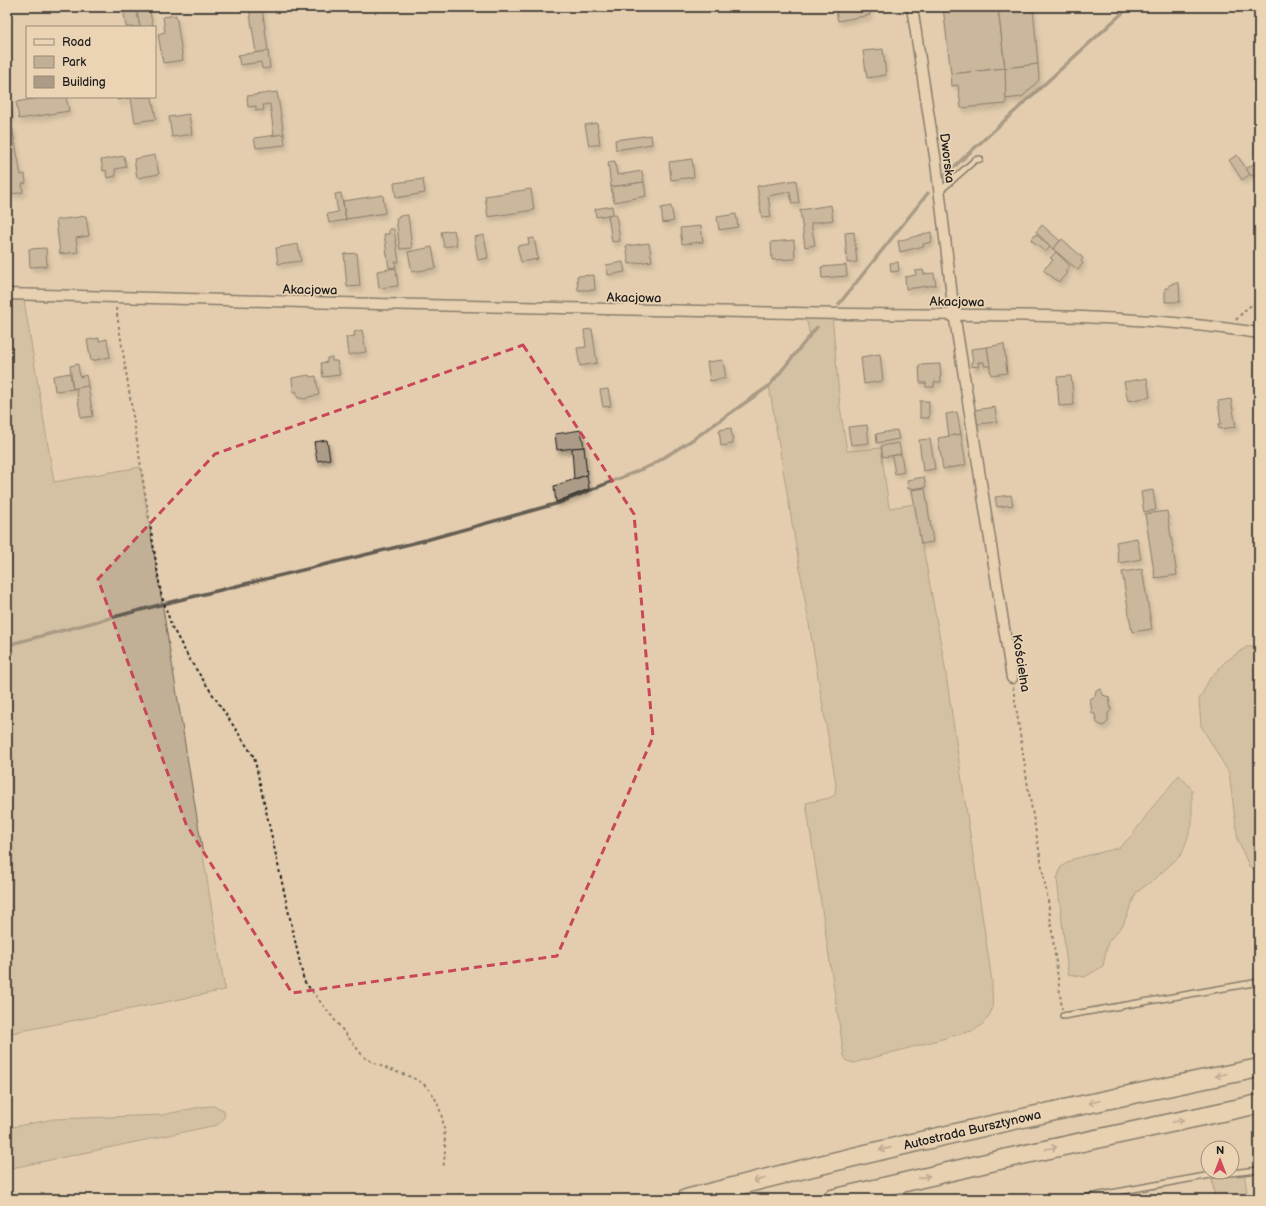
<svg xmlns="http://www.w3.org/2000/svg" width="1266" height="1206" font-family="'Balsamiq Sans',sans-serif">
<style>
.green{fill:#c2b096;stroke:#6f6659}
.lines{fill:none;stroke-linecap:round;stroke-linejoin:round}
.stream{stroke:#655d52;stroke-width:3.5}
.building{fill:#ac9b86;stroke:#1c1c1c;filter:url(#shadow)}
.lane-casing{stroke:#1c1c1c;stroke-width:8}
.street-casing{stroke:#1c1c1c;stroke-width:13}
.highway-casing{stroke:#1c1c1c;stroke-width:21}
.path{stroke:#1c1c1c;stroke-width:2;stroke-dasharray:3 3;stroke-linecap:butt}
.lane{stroke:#ebd4b4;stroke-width:5}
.street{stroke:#ebd4b4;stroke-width:10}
.highway{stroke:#ebd4b4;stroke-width:18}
.oneway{stroke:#8e8170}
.marked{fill:none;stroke:#c84758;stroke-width:3;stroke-dasharray:8 5;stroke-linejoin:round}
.labels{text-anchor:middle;stroke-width:3.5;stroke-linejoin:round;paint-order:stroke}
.street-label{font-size:13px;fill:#1c1c1c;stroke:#ebd4b4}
</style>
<defs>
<filter id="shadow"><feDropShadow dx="2.5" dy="4.5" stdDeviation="2" flood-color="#0004"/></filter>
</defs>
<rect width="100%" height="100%" fill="#e3cdae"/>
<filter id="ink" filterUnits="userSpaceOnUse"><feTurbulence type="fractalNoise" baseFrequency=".025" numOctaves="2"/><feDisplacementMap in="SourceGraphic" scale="8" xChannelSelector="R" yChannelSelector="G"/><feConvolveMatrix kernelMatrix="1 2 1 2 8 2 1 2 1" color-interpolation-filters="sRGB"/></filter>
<g filter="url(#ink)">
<g class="green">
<path d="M 7,294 L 23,294 L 54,482 L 140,467 L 225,990 L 7,1034 Z"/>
<path d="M 795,313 L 832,314 L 840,407 L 847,451 L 881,448 L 889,508 L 915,504 L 944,661 L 992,981 C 992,1006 997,1014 975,1030 L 854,1063 L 847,1061 L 844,1056 L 806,803 L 829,798 L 835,795 L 836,784 L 769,386 L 810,336 L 807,322 Z"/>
<path d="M 1248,646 L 1259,646 L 1259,874 L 1249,866 L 1238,841 L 1229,773 L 1201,726 L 1199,700 L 1210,678 L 1226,661 Z"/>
<path d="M 1179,775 L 1192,789 L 1192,825 L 1182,854 L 1157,877 L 1136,893 L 1123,925 L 1108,942 L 1103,966 L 1085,977 L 1068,974 L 1057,879 L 1061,867 L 1073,859 L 1119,848 L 1133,834 L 1151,809 Z"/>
<path d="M 214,1106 L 224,1110 C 226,1117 223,1121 217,1125 L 7,1169 L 7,1128 L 54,1119 L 162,1115 L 200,1107 Z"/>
<path d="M 1244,1173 L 1248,1199 L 1215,1199 L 1211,1175 Z"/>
</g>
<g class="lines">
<g class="stream">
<path d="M 945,175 L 1129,7"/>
<path d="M 839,304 L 928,193"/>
<path d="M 7,645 L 171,602 L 426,540 L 559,503 L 652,465 L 692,440 L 769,386 L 817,327"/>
</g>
</g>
<g class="building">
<path d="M 123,7 L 136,7 L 140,27 L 126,27 Z"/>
<path d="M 136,7 L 149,7 L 153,27 L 140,27 Z"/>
<path d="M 249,7 L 262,7 L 268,51 L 256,53 Z"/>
<path d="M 835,7 L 868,7 L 870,15 L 838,21 Z"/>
<path d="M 943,7 L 998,7 L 1005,68 L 951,74 Z"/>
<path d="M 998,7 L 1033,7 L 1038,64 L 1005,68 Z"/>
<path d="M 176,15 L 183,60 L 163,63 L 158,34 L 165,32 L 163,17 Z"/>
<path d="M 883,49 L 886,75 L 867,78 L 863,51 Z"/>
<path d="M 268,51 L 270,68 L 262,69 L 261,62 L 240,65 L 238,55 Z"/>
<path d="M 1038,64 L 1039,80 L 1022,97 L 1005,99 L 1005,68 Z"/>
<path d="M 1005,68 L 1006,104 L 961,108 L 958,85 L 952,86 L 951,74 Z"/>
<path d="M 277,92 L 284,134 L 274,136 L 270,104 L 263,105 L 264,110 L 256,111 L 256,106 L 248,107 L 247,96 Z"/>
<path d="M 44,97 L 66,97 L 69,111 L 19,119 L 16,102 Z"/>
<path d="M 117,97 L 152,97 L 156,119 L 135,122 L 131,98 L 117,100 Z"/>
<path d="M 7,103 L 10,103 L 12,119 L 7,120 Z"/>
<path d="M 189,114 L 192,134 L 172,137 L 169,117 Z"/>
<path d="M 597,123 L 600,144 L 589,146 L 585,125 Z"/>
<path d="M 7,126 L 12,126 L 21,175 L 25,174 L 26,183 L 22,184 L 23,192 L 12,194 L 10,183 L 7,184 Z"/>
<path d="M 284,134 L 285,145 L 256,148 L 254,138 Z"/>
<path d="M 651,135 L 652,144 L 616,150 L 615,140 Z"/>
<path d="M 155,155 L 159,174 L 137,178 L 134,159 Z"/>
<path d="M 1237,155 L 1250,174 L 1242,180 L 1229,160 Z"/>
<path d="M 124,156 L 126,167 L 115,169 L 116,176 L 107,178 L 106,170 L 103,171 L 101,160 Z"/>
<path d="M 692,159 L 694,177 L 671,180 L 669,162 Z"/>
<path d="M 1259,160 L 1259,171 L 1251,176 L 1246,169 Z"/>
<path d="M 615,161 L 617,175 L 642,171 L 644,182 L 611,187 L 608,162 Z"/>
<path d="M 423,179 L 425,193 L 396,198 L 394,183 Z"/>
<path d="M 796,180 L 799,203 L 792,204 L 790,192 L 768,196 L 771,217 L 762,218 L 757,186 Z"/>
<path d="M 644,182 L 646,196 L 614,202 L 611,187 Z"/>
<path d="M 531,189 L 534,210 L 488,217 L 485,196 Z"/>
<path d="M 341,193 L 346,220 L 329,223 L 327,214 L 338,212 L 335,194 Z"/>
<path d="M 383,195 L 385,213 L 346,219 L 343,201 Z"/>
<path d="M 831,205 L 833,220 L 811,223 L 815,245 L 805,247 L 800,210 Z"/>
<path d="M 612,206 L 613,214 L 596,217 L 595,209 Z"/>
<path d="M 671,206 L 674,221 L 663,223 L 661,208 Z"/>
<path d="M 616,214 L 620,241 L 612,242 L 608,215 Z"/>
<path d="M 736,214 L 738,227 L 719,230 L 717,217 Z"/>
<path d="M 408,215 L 412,248 L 400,249 L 396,219 L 398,219 L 398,216 Z"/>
<path d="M 86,216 L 89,236 L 76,238 L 78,252 L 60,254 L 56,220 Z"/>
<path d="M 1042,225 L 1060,241 L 1053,249 L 1036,232 Z"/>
<path d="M 701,226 L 703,242 L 682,244 L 680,228 Z"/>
<path d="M 389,229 L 394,229 L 399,262 L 395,262 L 396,267 L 389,268 L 384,234 L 389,234 Z"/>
<path d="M 454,230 L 457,245 L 444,247 L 441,232 Z"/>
<path d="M 854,232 L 857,262 L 847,263 L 845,233 Z"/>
<path d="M 931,232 L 932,242 L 923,244 L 924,246 L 900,252 L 898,241 Z"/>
<path d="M 1036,234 L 1050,247 L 1045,252 L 1031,240 Z"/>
<path d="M 484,235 L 488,258 L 478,260 L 474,237 Z"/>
<path d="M 534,238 L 538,259 L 521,262 L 517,246 L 529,244 L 528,239 Z"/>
<path d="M 1062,239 L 1083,258 L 1081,261 L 1083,263 L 1078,270 L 1053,249 Z"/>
<path d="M 794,240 L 795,259 L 772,260 L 771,242 Z"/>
<path d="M 649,243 L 652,261 L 629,264 L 626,246 Z"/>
<path d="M 298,244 L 301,261 L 278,264 L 276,248 Z"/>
<path d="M 432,247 L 436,268 L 412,272 L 408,252 Z"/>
<path d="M 46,248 L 47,266 L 30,267 L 29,249 Z"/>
<path d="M 1056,252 L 1070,266 L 1065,271 L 1067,273 L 1059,282 L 1043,270 L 1053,260 L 1050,258 Z"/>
<path d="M 357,253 L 360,286 L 347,287 L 344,254 Z"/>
<path d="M 623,262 L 625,272 L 608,275 L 606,265 Z"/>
<path d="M 898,262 L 899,271 L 891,272 L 890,263 Z"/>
<path d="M 846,265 L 847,276 L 822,278 L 821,267 Z"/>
<path d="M 396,268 L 398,286 L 379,288 L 377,271 Z"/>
<path d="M 923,270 L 924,274 L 934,273 L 936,285 L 906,289 L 905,277 L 916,275 L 915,271 Z"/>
<path d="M 594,275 L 595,290 L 578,290 L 577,276 Z"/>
<path d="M 1172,283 L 1179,283 L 1180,302 L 1165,302 L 1165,288 L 1169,288 L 1169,285 L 1172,285 Z"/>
<path d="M 592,329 L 597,363 L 580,366 L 577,348 L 586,347 L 584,330 Z"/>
<path d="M 362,330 L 366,352 L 348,355 L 346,337 L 355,336 L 354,332 Z"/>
<path d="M 99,338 L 99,341 L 107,339 L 110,357 L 91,361 L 87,340 Z"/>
<path d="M 1004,344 L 1007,373 L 991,375 L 987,347 Z"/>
<path d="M 987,347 L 990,366 L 984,366 L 984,362 L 978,362 L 979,367 L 971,366 L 971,362 L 973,362 L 971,349 Z"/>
<path d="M 880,354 L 883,381 L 864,384 L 861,357 Z"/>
<path d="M 332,357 L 332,361 L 337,361 L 340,375 L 323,377 L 321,363 L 327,362 L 327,358 Z"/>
<path d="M 723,360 L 726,378 L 710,381 L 707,362 Z"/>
<path d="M 78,364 L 80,377 L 86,375 L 88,386 L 73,389 L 70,366 Z"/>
<path d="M 940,364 L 941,382 L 934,382 L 934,387 L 926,387 L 926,383 L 920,383 L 919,365 Z"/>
<path d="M 70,373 L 73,389 L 55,391 L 53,376 Z"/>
<path d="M 309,375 L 310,377 L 316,376 L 319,395 L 308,397 L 306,399 L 298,398 L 296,391 L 293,392 L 292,378 Z"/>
<path d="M 1071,376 L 1074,405 L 1059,406 L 1057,377 Z"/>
<path d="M 1147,378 L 1150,397 L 1128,401 L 1124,382 Z"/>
<path d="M 88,386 L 93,416 L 81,418 L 76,388 Z"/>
<path d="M 608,389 L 611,406 L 603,407 L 600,390 Z"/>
<path d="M 1231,399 L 1236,427 L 1219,429 L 1218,424 L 1221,424 L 1218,401 Z"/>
<rect x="920" y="401" width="9" height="17"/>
<path d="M 995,407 L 997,422 L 970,425 L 974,410 Z"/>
<path d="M 957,412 L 961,434 L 949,436 L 946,414 Z"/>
<path d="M 867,425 L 869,443 L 851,445 L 848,427 Z"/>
<path d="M 731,428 L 733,444 L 721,446 L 719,430 Z"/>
<path d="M 581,430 L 584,447 L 557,450 L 555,434 Z"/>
<path d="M 897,430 L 899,439 L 877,443 L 876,434 Z"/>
<path d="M 961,434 L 966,465 L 943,469 L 938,438 Z"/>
<path d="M 930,439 L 935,469 L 923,471 L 919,440 Z"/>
<path d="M 327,440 L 330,459 L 317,461 L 314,442 Z"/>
<path d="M 899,443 L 901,454 L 883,457 L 881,446 Z"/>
<path d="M 584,447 L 587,475 L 574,479 L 572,448 Z"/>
<path d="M 901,454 L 904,472 L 895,474 L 892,456 Z"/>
<path d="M 587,475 L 589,489 L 556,502 L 554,486 Z"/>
<path d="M 924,477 L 926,487 L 908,489 L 907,480 Z"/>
<path d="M 925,488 L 933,542 L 921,544 L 912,490 Z"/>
<path d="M 1153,490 L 1156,510 L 1144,512 L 1141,492 Z"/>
<path d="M 1011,495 L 1013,505 L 997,507 L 995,497 Z"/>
<path d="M 1167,511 L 1177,575 L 1155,578 L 1145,514 Z"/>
<path d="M 1137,538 L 1141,559 L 1119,563 L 1116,542 Z"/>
<path d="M 1142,569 L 1152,629 L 1132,632 L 1122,572 Z"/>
<path d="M 1101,689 L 1103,695 L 1109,697 L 1111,710 L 1108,713 L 1108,722 L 1103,726 L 1097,723 L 1095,714 L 1092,713 L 1090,699 L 1095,696 L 1096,690 Z"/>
</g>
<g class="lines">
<defs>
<g id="lane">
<path d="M 940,191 L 975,160 L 980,159"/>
<path d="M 1063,1016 L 1259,982"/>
<path d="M 1078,1199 L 1211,1175 L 1259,1170"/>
</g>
<g id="street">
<path d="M 912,7 L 936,163 L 954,313 L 1012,678"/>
<path d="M 7,294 C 269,302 532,308 794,313 C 949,317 1105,309 1259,333"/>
</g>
<g id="highway">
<path d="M 686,1199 C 876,1149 1067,1107 1259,1068"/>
<path d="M 832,1199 L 1008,1158 L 1259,1104"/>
</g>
</defs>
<use href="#lane" class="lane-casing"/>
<use href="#street" class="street-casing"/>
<use href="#highway" class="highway-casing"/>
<g class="path">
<path d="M 116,308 L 161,594 L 172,627 L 190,660 L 254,757 L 304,981 L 363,1056 C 380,1069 400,1071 419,1081 C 445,1096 448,1142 443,1168"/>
<path d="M 1236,320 L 1244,311 L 1259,299"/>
<path d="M 1013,687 L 1028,787 L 1048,901 L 1062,1009"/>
</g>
<use href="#lane" class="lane"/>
<use href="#street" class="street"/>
<use href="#highway" class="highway"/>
</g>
<defs><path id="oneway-shaft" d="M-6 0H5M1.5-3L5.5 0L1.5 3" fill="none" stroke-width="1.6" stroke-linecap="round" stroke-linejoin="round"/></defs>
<g class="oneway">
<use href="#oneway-shaft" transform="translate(1221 1075) rotate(168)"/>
<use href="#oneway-shaft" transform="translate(1094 1102) rotate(168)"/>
<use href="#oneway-shaft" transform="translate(1178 1121) rotate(-12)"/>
<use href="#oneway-shaft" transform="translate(1051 1148) rotate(-12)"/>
<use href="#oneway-shaft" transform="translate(885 1149) rotate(167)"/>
<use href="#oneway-shaft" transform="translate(924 1177) rotate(-13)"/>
<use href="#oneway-shaft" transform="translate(759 1180) rotate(165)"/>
</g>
</g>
<path d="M0 0H1266V1206H0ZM 523,345 L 634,514 L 653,737 L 557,956 L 292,993 L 186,824 L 98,579 L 215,454 Z" fill="#e3cdae" fill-opacity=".55" fill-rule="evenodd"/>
<path class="marked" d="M 523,345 L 634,514 L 653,737 L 557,956 L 292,993 L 186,824 L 98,579 L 215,454 Z"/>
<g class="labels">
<g class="street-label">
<text transform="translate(948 158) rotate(83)" y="5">Dworska</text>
<text transform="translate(310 289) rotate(1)" y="5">Akacjowa</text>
<text transform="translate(634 297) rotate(1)" y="5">Akacjowa</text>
<text transform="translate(957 301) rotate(1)" y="5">Akacjowa</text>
<text transform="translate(1022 663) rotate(81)" y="5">Kościelna</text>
<text transform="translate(972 1129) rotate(-13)" y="5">Autostrada Bursztynowa</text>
</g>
</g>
<rect width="1266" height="1206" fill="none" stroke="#ebd4b4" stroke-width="24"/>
<rect x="12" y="12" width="1242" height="1182" fill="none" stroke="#1c1c1c" stroke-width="1.5" filter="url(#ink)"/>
<rect x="26" y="26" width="130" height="72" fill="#ebd4b4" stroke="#988a77"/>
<rect x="34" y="39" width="20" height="6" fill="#ebd4b4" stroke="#988a77"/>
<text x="62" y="46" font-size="12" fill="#1c1c1c">Road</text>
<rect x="34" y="56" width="20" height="12" fill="#c2b096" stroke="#988a77"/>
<text x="62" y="66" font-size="12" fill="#1c1c1c">Park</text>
<rect x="34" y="76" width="20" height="12" fill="#ac9b86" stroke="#988a77"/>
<text x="62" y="86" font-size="12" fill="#1c1c1c">Building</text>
<g transform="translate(1220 1160)"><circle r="19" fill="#ebd4b4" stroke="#988a77"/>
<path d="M0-3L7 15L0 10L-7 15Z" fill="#d1495b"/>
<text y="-6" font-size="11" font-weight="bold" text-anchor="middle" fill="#1c1c1c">N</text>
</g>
</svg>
